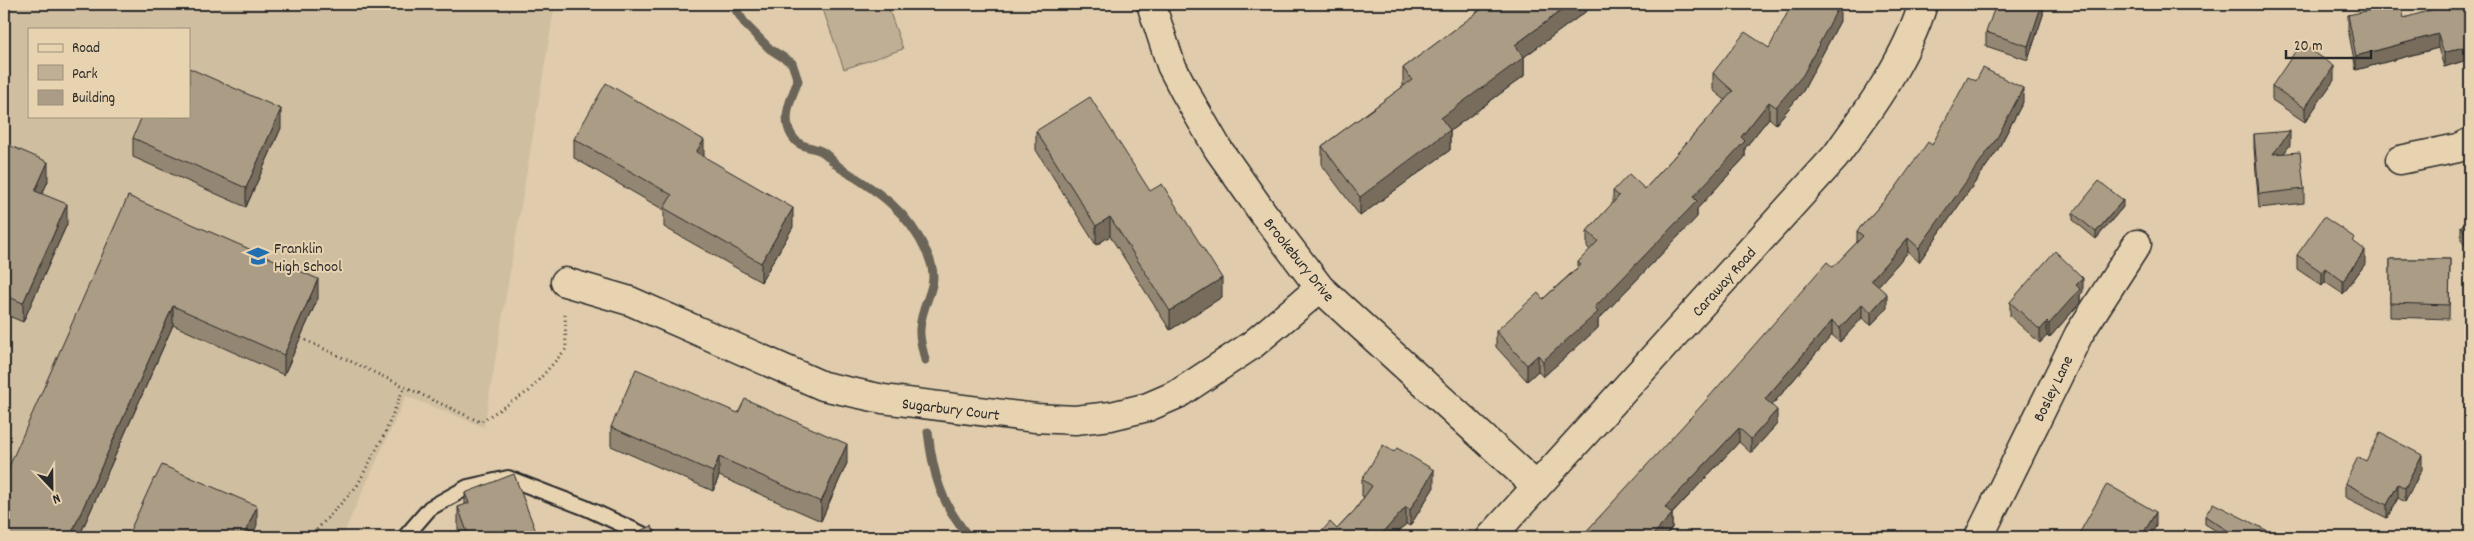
<svg xmlns="http://www.w3.org/2000/svg" width="2474" height="541" viewBox="0 0 2474 541" font-family="Dekko,sans-serif">
<style>
.built{fill:#d0bea0;fill-rule:evenodd}
.green{fill:#bfaf94;stroke:#756d60}
.lines{fill:none;stroke-linecap:round;stroke-linejoin:round}
.stream{stroke:#6b6559;stroke-width:9}
.lane-casing{stroke:#2b2b2b;stroke-width:18}
.street-casing{stroke:#2b2b2b;stroke-width:31}
.secondary-casing{stroke:#2b2b2b;stroke-width:31}
.path{stroke:#2b2b2b;stroke-width:3;stroke-dasharray:1 4;stroke-linecap:butt}
.lane{stroke:#e8d3b1;stroke-width:14}
.street{stroke:#e8d3b1;stroke-width:28}
.secondary{stroke:#e8d3b1;stroke-width:28}
.wall{fill:#938672;stroke:#2b2b2b}
.shaded-wall{fill:#786d5d;stroke:#2b2b2b}
.building{fill:#ab9c85;stroke:#2b2b2b}
.labels{text-anchor:middle;stroke-width:4;stroke-linejoin:round;paint-order:stroke}
.poi-label{font-size:16px;fill:#2b2b2b;stroke:#e8d3b1;text-anchor:start}
.street-label{font-size:16px;fill:#2b2b2b;stroke:#e8d3b1}
</style>
<rect width="100%" height="100%" fill="#e0ccac"/>
<filter id="ink" filterUnits="userSpaceOnUse"><feTurbulence type="fractalNoise" baseFrequency=".02" numOctaves="2"/><feDisplacementMap in="SourceGraphic" scale="10" xChannelSelector="R" yChannelSelector="G"/><feConvolveMatrix kernelMatrix="1 2 1 2 8 2 1 2 1" color-interpolation-filters="sRGB"/></filter>
<g filter="url(#ink)">
<path class="built" d="M 4,4 L 555,4 L 484,427 L 406,396 L 342,537 L 4,537 ZM 29,29 L 189,29 L 189,116 L 29,116 Z"/>
<path class="green" d="M 821,4 L 887,4 L 903,49 L 844,69 Z"/>
<g class="lines">
<path class="stream" d="M 732,4 L 746,25 L 770,49 L 792,63 L 798,81 C 791,98 781,119 792,136 C 799,148 811,146 821,151 C 829,155 834,164 842,169 C 879,192 908,211 927,253 C 943,287 922,297 920,329 C 919,339 923,350 925,360
M 928,432 C 933,474 941,504 969,537"/>
<g class="lane-casing">
<path id="lane" d="M 405,537 L 430,508 L 468,487 L 508,478 L 586,508 L 649,537"/>
</g>
<g class="street-casing">
<path id="street" d="M 1151,4 L 1171,65 L 1185,92 L 1218,149 L 1263,213 L 1320,288 L 1536,486
M 2400,160 L 2458,148 L 2470,142
M 565,282 L 630,301 L 823,386 L 883,399 L 1036,418 L 1075,420 L 1111,416 L 1148,407 L 1178,394 L 1252,345 L 1320,288
M 1979,537 L 2079,334 L 2137,244"/>
</g>
<g class="secondary-casing">
<path id="secondary" d="M 1491,537 L 1835,157 C 1869,110 1906,60 1923,4"/>
</g>
<path class="path" d="M 301,338 L 480,422 L 529,391 L 566,349 L 565,311
M 310,537 L 357,486 L 385,433 L 404,387"/>
<use href="#lane" class="lane"/>
<use href="#street" class="street"/>
<use href="#secondary" class="secondary"/>
</g>
<path class="wall" d="M 1477,4 L 1596,4 L 1524,57 L 1524,76 L 1450,131 L 1450,150 L 1360,216 L 1322,165 L 1322,146 L 1403,87 L 1403,68 L 1477,13 Z
M 2043,4 L 2043,15 L 2028,60 L 1986,46 L 1986,32 Z
M 2470,4 L 2470,59 L 2444,67 L 2438,48 L 2356,70 L 2348,29 L 2348,15 L 2404,18 Z
M 1840,21 L 1803,91 L 1776,124 L 1769,118 L 1745,148 L 1745,157 L 1697,209 L 1697,217 L 1598,320 L 1598,328 L 1543,377 L 1538,371 L 1527,381 L 1496,347 L 1496,331 L 1543,299 L 1578,267 L 1578,262 L 1590,250 L 1587,247 L 1587,231 L 1613,203 L 1613,191 L 1645,189 L 1725,100 L 1713,90 L 1713,73 L 1769,48 Z
M 2334,80 L 2305,122 L 2272,100 L 2272,86 Z
M 2023,102 L 1997,151 L 1919,262 L 1908,252 L 1878,286 L 1887,308 L 1871,325 L 1862,318 L 1840,342 L 1832,335 L 1772,405 L 1777,424 L 1751,453 L 1739,442 L 1672,514 L 1672,528 L 1664,537 L 1581,537 L 1857,242 L 1857,231 L 1894,190 L 1932,145 Z
M 281,128 L 246,207 L 133,157 L 133,138 Z
M 1036,131 L 1150,191 L 1222,297 L 1170,330 L 1110,236 L 1096,245 L 1036,150 Z
M 2254,134 L 2290,145 L 2284,153 L 2304,189 L 2304,203 L 2259,208 L 2254,148 Z
M 574,139 L 704,157 L 793,227 L 761,282 L 664,227 L 664,210 L 574,158 Z
M 4,143 L 48,181 L 42,194 L 67,224 L 23,322 L 4,314 Z
M 128,196 L 318,298 L 284,375 L 173,325 L 79,537 L 4,537 Z
M 2123,207 L 2096,239 L 2073,220 L 2073,213 Z
M 2470,220 L 2470,253 L 2461,240 L 2461,226 Z
M 2355,243 L 2365,264 L 2343,294 L 2325,282 L 2322,286 L 2297,269 L 2297,255 Z
M 2390,259 L 2450,259 L 2449,319 L 2390,317 Z
M 2083,292 L 2080,295 L 2080,303 L 2049,338 L 2047,336 L 2040,343 L 2010,316 L 2010,302 Z
M 611,427 L 847,463 L 821,521 L 719,476 L 713,491 L 611,446 Z
M 2366,461 L 2422,469 L 2405,502 L 2398,498 L 2387,518 L 2345,497 L 2345,483 Z
M 1362,479 L 1434,487 L 1410,526 L 1406,524 L 1394,537 L 1317,537 L 1337,529 L 1355,510 L 1364,497 L 1362,496 Z
M 465,493 L 538,537 L 460,537 L 458,530 L 458,507 L 465,505 Z
M 2205,516 L 2272,537 L 2226,537 L 2205,524 Z
M 2156,526 L 2149,537 L 2080,537 L 2080,532 Z"/>
<path class="shaded-wall" d="M 1570,4 L 1596,4 L 1524,57 L 1524,76 L 1450,131 L 1450,150 L 1360,216 L 1360,197 L 1515,45 Z
M 1840,4 L 1840,21 L 1803,91 L 1776,124 L 1776,107 Z
M 2042,4 L 2043,4 L 2043,15 L 2028,60 L 2028,46 Z
M 2438,34 L 2438,48 L 2356,70 L 2356,56 Z
M 2470,45 L 2470,59 L 2444,67 L 2444,53 Z
M 2334,66 L 2334,80 L 2305,122 L 2305,108 Z
M 2023,88 L 2023,102 L 1997,151 L 1919,262 L 1919,248 Z
M 1769,102 L 1769,118 L 1745,148 L 1745,157 L 1697,209 L 1697,217 L 1598,320 L 1598,328 L 1543,377 L 1543,361 L 1594,308 L 1693,197 Z
M 281,109 L 281,128 L 246,207 L 246,188 Z
M 2290,131 L 2290,145 L 2273,168 L 2273,154 Z
M 704,140 L 704,159 L 696,152 Z
M 48,162 L 48,181 L 35,210 L 35,191 Z
M 2123,200 L 2123,207 L 2096,239 L 2096,232 Z
M 67,204 L 67,224 L 23,322 L 23,303 Z
M 793,208 L 793,227 L 761,282 L 761,263 Z
M 1110,217 L 1110,236 L 1096,245 L 1096,226 Z
M 1908,238 L 1908,252 L 1871,294 L 1871,280 Z
M 2365,250 L 2365,264 L 2343,294 L 2343,281 Z
M 2325,268 L 2325,282 L 2322,286 L 2322,272 Z
M 1222,278 L 1222,297 L 1170,330 L 1170,311 Z
M 2083,278 L 2083,292 L 2080,295 L 2080,303 L 2049,338 L 2049,324 L 2076,285 Z
M 318,279 L 318,298 L 284,375 L 284,355 Z
M 1887,294 L 1887,308 L 1871,325 L 1871,312 Z
M 1862,304 L 1862,318 L 1840,342 L 1840,328 Z
M 173,306 L 173,325 L 79,537 L 70,537 Z
M 1832,321 L 1832,335 L 1765,413 L 1765,399 Z
M 2047,322 L 2047,336 L 2040,343 L 2040,330 Z
M 1538,355 L 1538,371 L 1527,381 L 1527,365 Z
M 1777,410 L 1777,424 L 1751,453 L 1751,439 Z
M 1739,428 L 1739,442 L 1665,521 L 1665,507 Z
M 847,444 L 847,463 L 821,521 L 821,502 Z
M 2422,455 L 2422,469 L 2405,502 L 2405,488 Z
M 719,457 L 719,476 L 713,491 L 713,472 Z
M 1434,470 L 1434,487 L 1410,526 L 1410,510 Z
M 2398,484 L 2398,498 L 2387,518 L 2387,505 Z
M 257,506 L 257,525 L 252,537 L 243,537 Z
M 1406,507 L 1406,524 L 1394,537 L 1379,537 Z
M 2156,512 L 2156,526 L 2149,537 L 2141,537 Z
M 1672,514 L 1672,528 L 1664,537 L 1651,537 Z"/>
<path class="building" d="M 1484,4 L 1570,4 L 1515,45 L 1524,57 L 1441,118 L 1450,130 L 1360,197 L 1322,146 L 1412,80 L 1403,68 L 1486,6 Z
M 1792,4 L 1840,4 L 1803,75 L 1776,107 L 1769,102 L 1741,137 L 1745,141 L 1693,197 L 1697,201 L 1594,308 L 1598,312 L 1543,361 L 1538,355 L 1527,365 L 1496,331 L 1538,293 L 1543,299 L 1581,265 L 1578,262 L 1598,241 L 1587,231 L 1619,196 L 1613,191 L 1629,174 L 1645,189 L 1733,91 L 1713,73 L 1745,32 L 1769,48 Z
M 1996,4 L 2042,4 L 2028,46 L 1986,32 Z
M 2399,4 L 2401,4 L 2404,18 L 2451,4 L 2470,4 L 2470,45 L 2444,53 L 2438,34 L 2356,56 L 2348,15 Z
M 2301,43 L 2334,66 L 2305,108 L 2272,86 Z
M 189,68 L 281,109 L 246,188 L 133,138 L 142,116 L 189,116 Z
M 1983,68 L 2023,88 L 1997,138 L 1919,248 L 1908,238 L 1871,280 L 1887,294 L 1871,312 L 1862,304 L 1840,328 L 1832,321 L 1765,399 L 1777,410 L 1751,439 L 1739,428 L 1665,507 L 1672,514 L 1651,537 L 1581,537 L 1702,405 L 1827,262 L 1833,267 L 1863,236 L 1857,231 L 1894,190 L 1928,142 L 1932,145 L 1968,77 L 1976,81 Z
M 606,83 L 704,140 L 696,152 L 793,208 L 761,263 L 664,208 L 672,195 L 574,139 Z
M 1090,97 L 1150,191 L 1162,184 L 1222,278 L 1170,311 L 1110,217 L 1096,226 L 1036,131 Z
M 2290,131 L 2273,154 L 2300,152 L 2304,189 L 2259,194 L 2254,134 Z
M 4,143 L 48,162 L 35,191 L 67,204 L 23,303 L 4,295 Z
M 2099,181 L 2123,200 L 2096,232 L 2073,213 Z
M 128,196 L 318,279 L 284,355 L 173,306 L 70,537 L 4,537 L 4,478 Z
M 2324,217 L 2355,238 L 2353,241 L 2365,250 L 2343,281 L 2325,268 L 2322,272 L 2297,255 Z
M 2470,220 L 2470,239 L 2461,226 Z
M 2055,251 L 2083,278 L 2076,285 L 2080,289 L 2049,324 L 2047,322 L 2040,330 L 2010,302 Z
M 2390,259 L 2450,259 L 2449,305 L 2390,303 Z
M 636,369 L 738,413 L 745,399 L 847,444 L 821,502 L 719,457 L 713,472 L 611,427 Z
M 2380,433 L 2422,455 L 2405,488 L 2398,484 L 2387,505 L 2345,483 L 2358,457 L 2366,461 Z
M 1383,445 L 1394,452 L 1397,448 L 1434,470 L 1410,510 L 1406,507 L 1379,537 L 1317,537 L 1330,522 L 1337,529 L 1355,510 L 1372,486 L 1362,479 Z
M 162,465 L 257,506 L 243,537 L 127,537 L 154,478 L 155,479 Z
M 514,474 L 538,537 L 469,537 L 458,507 L 469,503 L 465,493 Z
M 2107,484 L 2156,512 L 2141,537 L 2090,537 L 2080,532 Z
M 2213,503 L 2272,533 L 2270,537 L 2238,537 L 2205,516 Z
M 652,526 L 656,537 L 667,533 L 669,537 L 624,537 Z"/>
</g>
<defs>
<g id="school-bare" transform="scale(1.725)"><path d="M0-5L7-2L0 1L-7-2ZM-4 1L0 2.5L4 1V4Q0 6-4 4Z" fill="#1f6fb2" stroke="#e8d3b1" stroke-width="2.5" paint-order="stroke"/></g>
</defs>
<g fill-rule="evenodd">
<use href="#school-bare" x="258" y="256"/>
</g>
<g class="labels">
<g class="poi-label">
<text x="274" y="253">Franklin<tspan x="274" dy="18">High School</tspan></text>
</g>
<g class="street-label">
<text transform="translate(1300 259) rotate(51)" y="6">Brookebury Drive</text>
<text transform="translate(1723 281) rotate(-48)" y="6">Caraway Road</text>
<text transform="translate(2052 388) rotate(-64)" y="6">Bosley Lane</text>
<text transform="translate(951 408) rotate(7)" y="6">Sugarbury Court</text>
</g>
</g>
<rect width="2474" height="541" fill="none" stroke="#e8d3b1" stroke-width="20"/>
<rect x="10" y="10" width="2454" height="521" fill="none" stroke="#2b2b2b" stroke-width="2" filter="url(#ink)"/>
<rect x="28" y="28" width="162" height="90" fill="#e8d3b1" stroke="#9c907b"/>
<rect x="38" y="44" width="25" height="8" fill="#e8d3b1" stroke="#9c907b"/>
<text x="72" y="52" font-size="15" fill="#2b2b2b">Road</text>
<rect x="38" y="65" width="25" height="15" fill="#bfaf94" stroke="#9c907b"/>
<text x="72" y="78" font-size="15" fill="#2b2b2b">Park</text>
<rect x="38" y="90" width="25" height="15" fill="#ab9c85" stroke="#9c907b"/>
<text x="72" y="102" font-size="15" fill="#2b2b2b">Building</text>
<g transform="translate(52 488) rotate(158)" stroke="#e8d3b1" stroke-width="4" paint-order="stroke">
<path d="M0-4L9 19L0 12L-9 19Z" fill="#2b2b2b"/>
<text y="-8" font-size="14" font-weight="bold" text-anchor="middle" fill="#2b2b2b">N</text>
</g>
<path d="M2286 50v8h85v-8" fill="none" stroke="#2b2b2b" stroke-width="2.5"/>
<text x="2294" y="50" font-size="15" fill="#2b2b2b" stroke="#e8d3b1" stroke-width="4" paint-order="stroke">20 m</text>
</svg>
